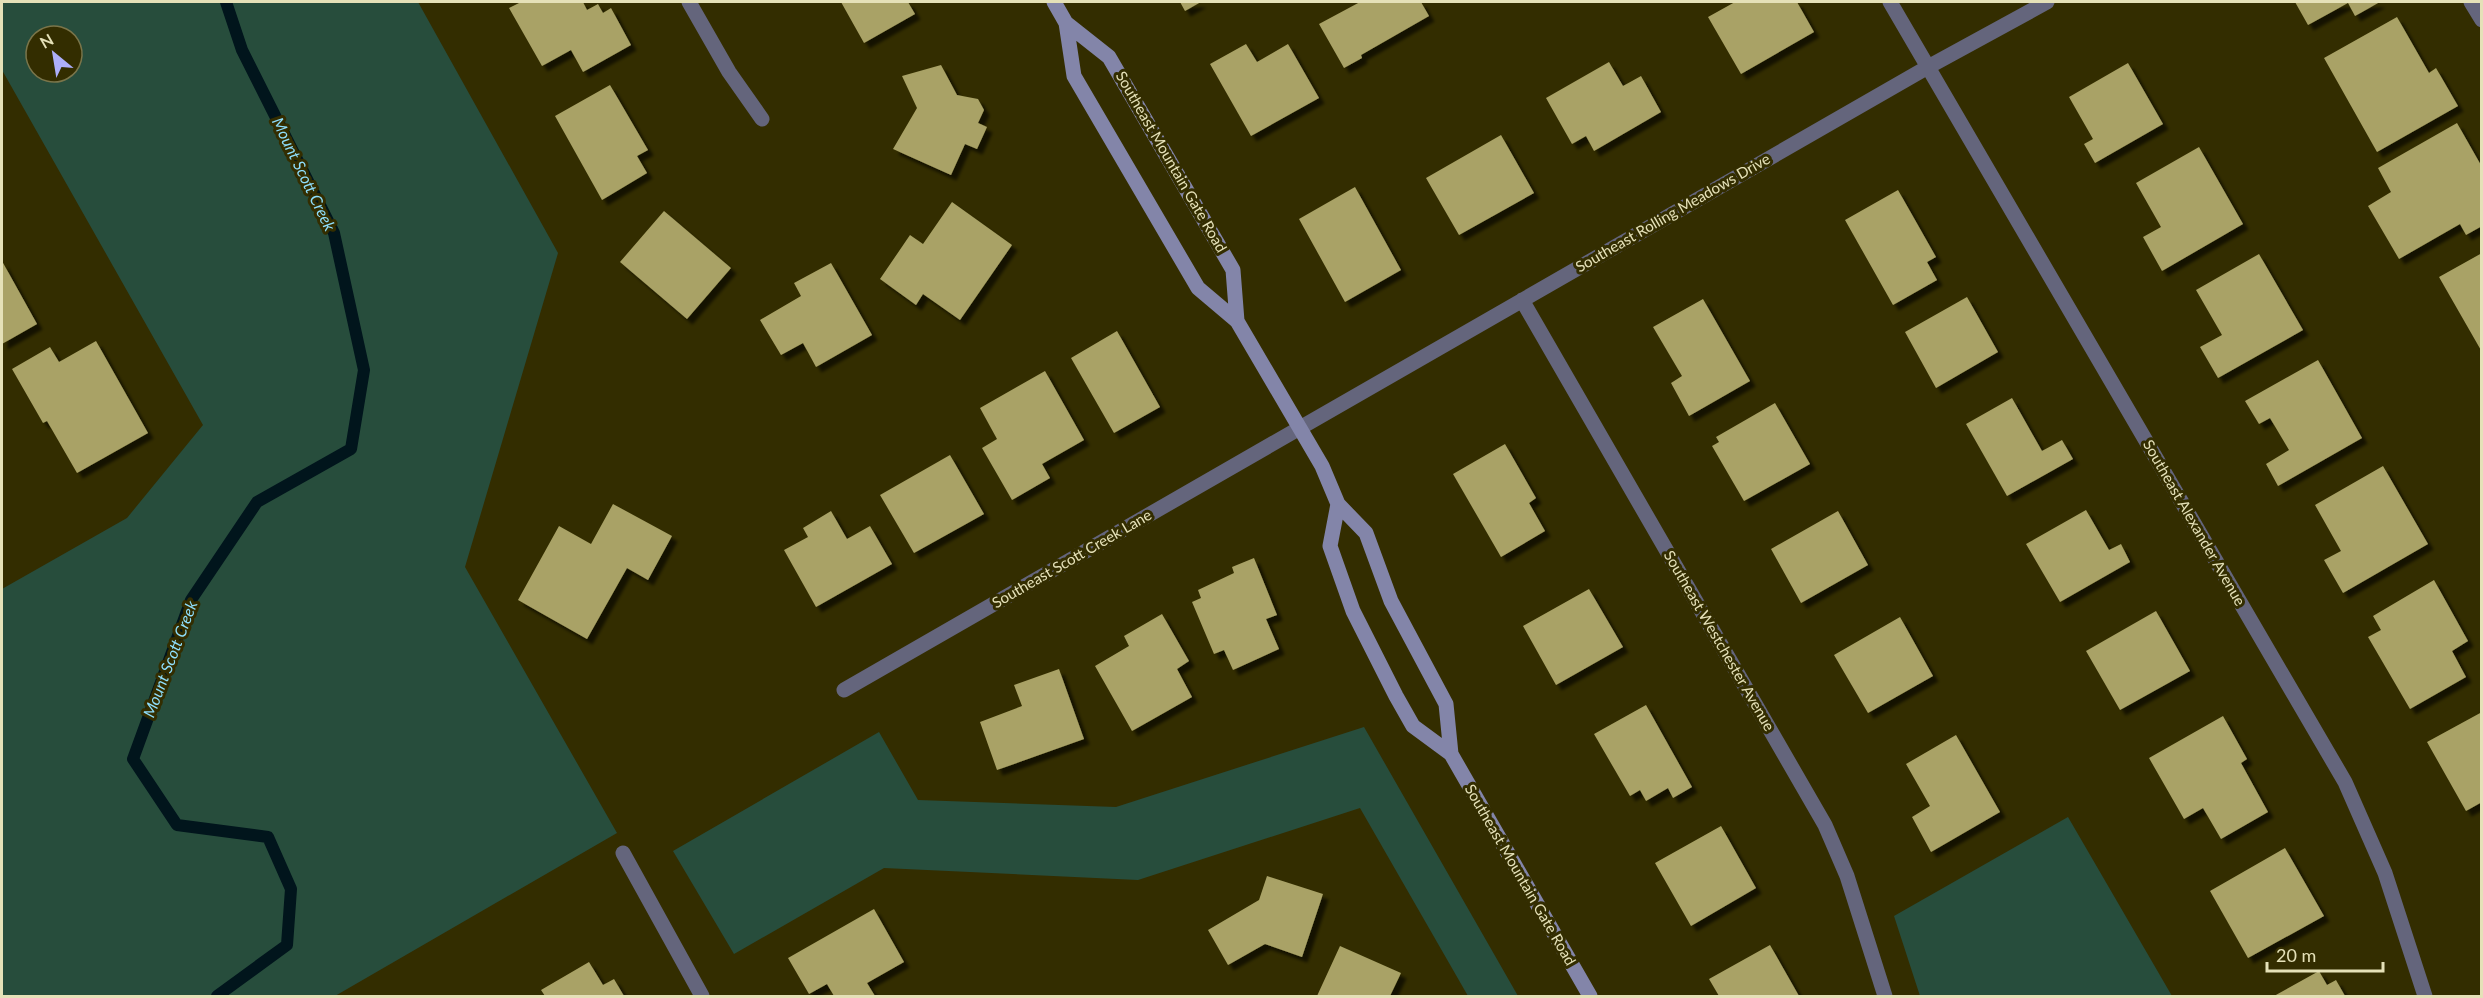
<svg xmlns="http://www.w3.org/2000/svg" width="2483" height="998" viewBox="0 0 2483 998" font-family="Lato,sans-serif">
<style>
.green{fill:#274d3c;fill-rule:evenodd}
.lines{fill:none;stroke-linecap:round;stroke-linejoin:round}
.stream{stroke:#01151c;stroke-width:12}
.building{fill:#a9a266;filter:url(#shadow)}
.street{stroke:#64657c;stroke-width:15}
.secondary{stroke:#8385a9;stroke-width:15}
.labels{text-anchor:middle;stroke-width:6;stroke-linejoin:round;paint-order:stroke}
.street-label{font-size:15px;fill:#e5e1b8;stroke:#332d00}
.water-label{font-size:16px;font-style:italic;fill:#8edefb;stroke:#332d00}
</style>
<defs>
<filter id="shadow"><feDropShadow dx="5.5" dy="5.5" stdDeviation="1.5" flood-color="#0009"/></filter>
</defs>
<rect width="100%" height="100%" fill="#332d00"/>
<path class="green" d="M 2,2 L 418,2 L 558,253 L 465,567 L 617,833 L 335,996 L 2,996 L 2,589 L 127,518 L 203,425 L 2,70 ZM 36,36 L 72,36 L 72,72 L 36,72 Z
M 1364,727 L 1518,996 L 1468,996 L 1360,808 L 1138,880 L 884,868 L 734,954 L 673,851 L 879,732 L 918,800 L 1116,807 Z
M 2068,817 L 2172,996 L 1920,996 L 1894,916 Z"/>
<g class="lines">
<path class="stream" d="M 217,996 L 287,945 L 291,889 L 268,837 L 177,825 L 133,759 L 191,600 L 257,502 L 351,449 L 364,370 L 334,233 L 242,50 L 226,2"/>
</g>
<path class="building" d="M 521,2 L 583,2 L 587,10 L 598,4 L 603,13 L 611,8 L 631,45 L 583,72 L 571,50 L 542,66 L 509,8 Z
M 841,2 L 908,2 L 915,14 L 864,43 Z
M 1180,2 L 1201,2 L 1185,11 Z
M 1360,2 L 1421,2 L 1429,16 L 1361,55 L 1362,58 L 1344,68 L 1319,24 Z
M 1735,2 L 1797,2 L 1814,32 L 1741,74 L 1708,17 Z
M 2295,2 L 2380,2 L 2355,16 L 2348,3 L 2308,25 Z
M 2397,17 L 2429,73 L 2436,68 L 2458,106 L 2377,152 L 2324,58 Z
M 1246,44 L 1257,62 L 1288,44 L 1319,98 L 1251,136 L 1210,64 Z
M 1609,62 L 1623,86 L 1641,76 L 1661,112 L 1594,151 L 1586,136 L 1572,144 L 1546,98 Z
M 2128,63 L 2163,124 L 2095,163 L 2084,144 L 2093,139 L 2069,97 Z
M 941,65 L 957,95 L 978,99 L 984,110 L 978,123 L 987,127 L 977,149 L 965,144 L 951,175 L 893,149 L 917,108 L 902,76 Z
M 610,85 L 648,150 L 637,156 L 647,173 L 602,200 L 555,116 Z
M 2457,123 L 2482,167 L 2482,226 L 2466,235 L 2460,224 L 2399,259 L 2368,206 L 2391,192 L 2378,168 Z
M 1501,135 L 1534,193 L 1459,235 L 1426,178 Z
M 2199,147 L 2243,224 L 2162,271 L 2143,237 L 2161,227 L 2136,183 Z
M 1355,187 L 1401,270 L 1345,302 L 1299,219 Z
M 1898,190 L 1936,257 L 1927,262 L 1937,280 L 1893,305 L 1845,220 Z
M 952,202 L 1012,245 L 960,320 L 923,294 L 916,305 L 880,279 L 910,235 L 923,244 Z
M 664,211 L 731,268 L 687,319 L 620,262 Z
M 2482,253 L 2482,352 L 2439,277 Z
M 2259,254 L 2303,330 L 2218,378 L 2200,347 L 2222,335 L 2196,290 Z
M 2,261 L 37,324 L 2,344 Z
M 831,263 L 872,335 L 816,367 L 803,343 L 781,355 L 760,320 L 801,296 L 794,283 Z
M 1967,297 L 1998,352 L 1936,388 L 1905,332 Z
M 1703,299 L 1750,381 L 1689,416 L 1671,383 L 1682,376 L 1653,327 Z
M 1117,331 L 1160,407 L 1114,433 L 1071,358 Z
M 96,341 L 148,433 L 77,473 L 47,421 L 43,423 L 12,369 L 50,347 L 59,362 Z
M 2318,360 L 2362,438 L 2278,486 L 2266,464 L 2289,450 L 2270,418 L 2259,424 L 2245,401 Z
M 1045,371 L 1084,440 L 1042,464 L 1050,478 L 1012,500 L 982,448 L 997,439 L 980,408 Z
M 2012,398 L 2042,451 L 2062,440 L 2073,459 L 2007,496 L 1966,424 Z
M 1775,403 L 1810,464 L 1744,501 L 1712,446 L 1719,442 L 1716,437 Z
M 1505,444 L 1536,498 L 1529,503 L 1545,531 L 1501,557 L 1453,474 Z
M 950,455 L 984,514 L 914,553 L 880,495 Z
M 2383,466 L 2428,544 L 2343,593 L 2324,560 L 2341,551 L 2315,505 Z
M 613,504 L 672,536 L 648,580 L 627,568 L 587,639 L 518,600 L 559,526 L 591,544 Z
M 2086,510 L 2109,550 L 2121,544 L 2130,562 L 2060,602 L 2026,544 Z
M 831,511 L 847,539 L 870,526 L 892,564 L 816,607 L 784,550 L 808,537 L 803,528 Z
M 1838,511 L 1868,565 L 1801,603 L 1771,549 Z
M 1254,558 L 1277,615 L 1266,619 L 1279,649 L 1233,670 L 1224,650 L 1214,654 L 1192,602 L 1201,598 L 1198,590 L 1234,573 L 1232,567 Z
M 2434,580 L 2468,641 L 2452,651 L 2466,677 L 2410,709 L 2368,637 L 2381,630 L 2373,616 Z
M 1589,589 L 1623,647 L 1556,685 L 1523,626 Z
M 2156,611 L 2190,671 L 2120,710 L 2086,651 Z
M 1162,614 L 1189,661 L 1177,669 L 1192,697 L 1132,731 L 1095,666 L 1129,646 L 1124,636 Z
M 1900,617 L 1933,676 L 1868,713 L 1834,655 Z
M 1059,669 L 1084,739 L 997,770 L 980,722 L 1022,706 L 1014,685 Z
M 1646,705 L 1692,787 L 1673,798 L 1668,788 L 1646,801 L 1640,790 L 1630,796 L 1594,734 Z
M 2482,712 L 2482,802 L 2466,811 L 2427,742 Z
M 2223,716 L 2247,759 L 2241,763 L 2268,812 L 2221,839 L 2203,808 L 2184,819 L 2149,758 Z
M 1956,735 L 2000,812 L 1931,852 L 1912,817 L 1930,806 L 1906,764 Z
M 1721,826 L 1756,888 L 1691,926 L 1655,863 Z
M 2285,848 L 2324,916 L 2248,958 L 2210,891 Z
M 1267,876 L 1323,894 L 1302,957 L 1265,944 L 1228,965 L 1208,930 L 1259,900 Z
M 874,909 L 904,962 L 867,983 L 875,996 L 834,996 L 827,984 L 809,994 L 788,958 Z
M 1770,945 L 1799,996 L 1719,996 L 1709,979 Z
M 1340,946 L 1401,973 L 1390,996 L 1317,996 Z
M 589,962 L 603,985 L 614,979 L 624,996 L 545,996 L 541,990 Z
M 2319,971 L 2327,985 L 2336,980 L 2345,996 L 2274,996 Z"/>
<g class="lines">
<path class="street" d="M 689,2 L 729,72 L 762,119
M 1890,2 L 2345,782 L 2385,873 L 2425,996
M 2471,2 L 2482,20
M 1522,300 L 1825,825 L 1847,876 L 1885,996
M 844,690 L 1928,67 L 2047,2
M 623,853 L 702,996"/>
<path class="secondary" d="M 1054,2 L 1066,23 L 1109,57 L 1233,270 L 1237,321
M 1066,23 L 1074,76 L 1198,288 L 1237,321 L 1322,466 L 1338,504 L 1366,533 L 1391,601 L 1446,704 L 1451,754
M 1338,504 L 1330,546 L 1353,611 L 1396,696 L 1413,726 L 1451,754 L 1590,996"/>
</g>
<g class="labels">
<g class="street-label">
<text transform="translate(1171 162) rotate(60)" y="5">Southeast Mountain Gate Road</text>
<text transform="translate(1673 213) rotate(-30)" y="5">Southeast Rolling Meadows Drive</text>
<text transform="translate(2194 523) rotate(60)" y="5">Southeast Alexander Avenue</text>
<text transform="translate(1072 559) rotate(-30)" y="5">Southeast Scott Creek Lane</text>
<text transform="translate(1719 641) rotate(60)" y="5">Southeast Westchester Avenue</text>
<text transform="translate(1520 875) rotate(60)" y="5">Southeast Mountain Gate Road</text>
</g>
<g class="water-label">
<text transform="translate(304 174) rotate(64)" y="6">Mount Scott Creek</text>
<text transform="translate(170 659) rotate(-69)" y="6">Mount Scott Creek</text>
</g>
</g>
<rect width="2483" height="998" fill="none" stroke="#e5e1b8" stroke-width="6"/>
<g transform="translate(54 54) rotate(330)"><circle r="28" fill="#332d00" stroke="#7a754a" stroke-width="1.5"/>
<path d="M0-4.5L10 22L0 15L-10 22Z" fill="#adaffb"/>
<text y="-9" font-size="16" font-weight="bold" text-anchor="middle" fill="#e5e1b8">N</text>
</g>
<path d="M2267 962v9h116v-9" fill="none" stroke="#e5e1b8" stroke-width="3"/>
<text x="2276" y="962" font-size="18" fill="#e5e1b8" stroke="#332d00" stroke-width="4.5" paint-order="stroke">20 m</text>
</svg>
